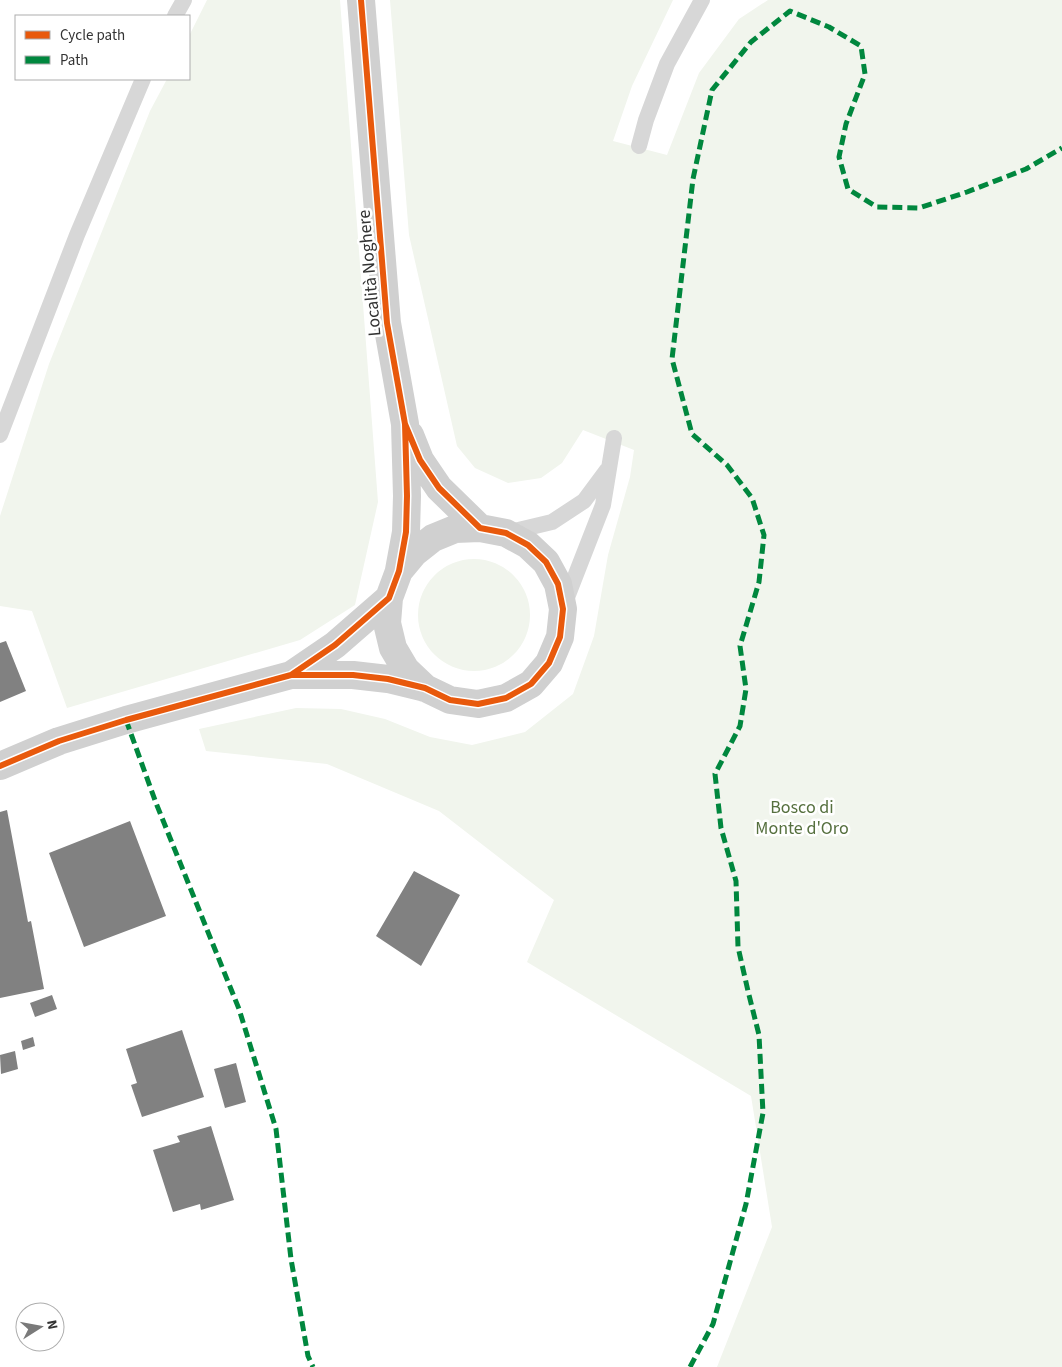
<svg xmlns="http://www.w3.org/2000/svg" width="1062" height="1367" viewBox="0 0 1062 1367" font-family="'Source Sans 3',sans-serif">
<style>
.green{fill:#f1f5ed}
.building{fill:#818181}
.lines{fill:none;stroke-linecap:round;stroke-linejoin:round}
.lane{stroke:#d7d7d7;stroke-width:16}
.secondary{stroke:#d0d0d0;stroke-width:28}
.quiet{stroke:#00873e;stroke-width:5;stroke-dasharray:10 5;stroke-linecap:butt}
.cycleway-casing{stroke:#fff;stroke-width:9}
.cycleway{stroke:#e8590c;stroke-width:6}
.labels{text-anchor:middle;stroke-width:5;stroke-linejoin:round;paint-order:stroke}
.street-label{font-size:18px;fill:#333;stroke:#fff}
.park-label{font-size:18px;fill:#56703f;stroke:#fff}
</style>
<rect width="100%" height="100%" fill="#fff"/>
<path class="green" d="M 207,0 L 340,0 L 378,502 L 355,605 L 300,640 L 67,708 L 32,611 L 0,606 L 0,516 L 49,364 L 150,111 L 167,79 L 189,79 L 189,36 Z
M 390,0 L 673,0 L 632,86 L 613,141 L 667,155 L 699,73 L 739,19 L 768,0 L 1062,0 L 1062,1367 L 717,1367 L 772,1227 L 751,1096 L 527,962 L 554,900 L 439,811 L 327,764 L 206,751 L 199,729 L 296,708 L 341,709 L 385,719 L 430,737 L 472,745 L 525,732 L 573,694 L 594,636 L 608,555 L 630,477 L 634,450 L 583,430 L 562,463 L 541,478 L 508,483 L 475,468 L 457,446 L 409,235 Z
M418 615a56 56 0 1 1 112 0a56 56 0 1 1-112 0Z"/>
<path class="building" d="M 6,641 L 26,691 L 0,702 L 0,643 Z
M 7,810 L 28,922 L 31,921 L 44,989 L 0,998 L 0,812 Z
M 130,821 L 166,916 L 84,947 L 49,853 Z
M 414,871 L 460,895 L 421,966 L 376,936 Z
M 52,995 L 57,1009 L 35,1017 L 30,1003 Z
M 182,1030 L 204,1097 L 142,1117 L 131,1085 L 137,1083 L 126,1049 Z
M 33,1037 L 35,1046 L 23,1050 L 21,1041 Z
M 15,1051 L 18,1069 L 1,1074 L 0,1055 Z
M 236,1063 L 246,1102 L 225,1108 L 214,1069 Z
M 211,1126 L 234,1200 L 201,1210 L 200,1204 L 173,1212 L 153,1150 L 180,1142 L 177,1136 Z"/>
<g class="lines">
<path class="lane" d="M 175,16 L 184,0
M 639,146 L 646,120 L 667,64 L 702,0
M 0,435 L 77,235 L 143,79
M 506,533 L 552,522 L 584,501 L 607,470
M 564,605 L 603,505 L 614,438"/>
<path class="secondary" d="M 361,0 L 387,323 L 405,424 L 407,496 L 406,532 L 399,570
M 410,435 L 420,460 L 439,488 L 480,528
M 291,675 L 335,645 L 389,598
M 0,766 L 59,741 L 126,720 L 291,675 L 353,675 L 388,679 L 425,688 L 450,700 L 478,704 L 506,698 L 531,684 L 549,663 L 560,637 L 563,609 L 558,584 L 546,562 L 528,545 L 506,533 L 480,528 L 455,529 L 433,538 L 414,553 L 399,571 L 389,598 L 387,623 L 393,648 L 406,670 L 425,688"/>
<path class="quiet" d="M 126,720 L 156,803 L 239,1009 L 276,1129 L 291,1259 L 308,1356 L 313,1367
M 690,1367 L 713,1324 L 746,1204 L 763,1113 L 759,1035 L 748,991 L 738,947 L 736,881 L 721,828 L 715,774 L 740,726 L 746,689 L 740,646 L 759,582 L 764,535 L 752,498 L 727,465 L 692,434 L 672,359 L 693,179 L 712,90 L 751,42 L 790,11 L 829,27 L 861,46 L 865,74 L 846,124 L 839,157 L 848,189 L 877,207 L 919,208 L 967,192 L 1026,169 L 1062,148"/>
<g class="cycleway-casing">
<path id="cycleway" d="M 291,675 L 335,645 L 389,598 L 399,571 L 406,532 L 407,496 L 405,424 L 387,323 L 361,0
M 0,766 L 59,741 L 126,720 L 291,675 L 353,675 L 388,679 L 425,688 L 450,700 L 478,704 L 506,698 L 531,684 L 549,663 L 560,637 L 563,609 L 558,584 L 546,562 L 528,545 L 506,533 L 480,528 L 439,488 L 420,460 L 405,424"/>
</g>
<use href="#cycleway" class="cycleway"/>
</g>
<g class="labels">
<g class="street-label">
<text transform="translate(369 273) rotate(-95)" y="6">Località Noghere</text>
</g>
<g class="park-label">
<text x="802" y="813">Bosco di<tspan x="802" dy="21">Monte d'Oro</tspan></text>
</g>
</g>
<rect x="15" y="15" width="175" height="65" fill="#ffffff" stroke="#adadad"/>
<rect x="25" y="31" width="25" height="8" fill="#e8590c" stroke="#adadad"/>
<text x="60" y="40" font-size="15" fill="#333333">Cycle path</text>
<rect x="25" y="56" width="25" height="8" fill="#00873e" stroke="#adadad"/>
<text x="60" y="65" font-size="15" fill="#333333">Path</text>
<g transform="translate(40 1327) rotate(79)"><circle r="24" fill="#ffffff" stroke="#adadad"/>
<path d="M0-4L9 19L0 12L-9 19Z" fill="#7a7a7a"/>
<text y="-8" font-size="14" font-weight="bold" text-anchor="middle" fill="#333333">N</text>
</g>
</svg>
